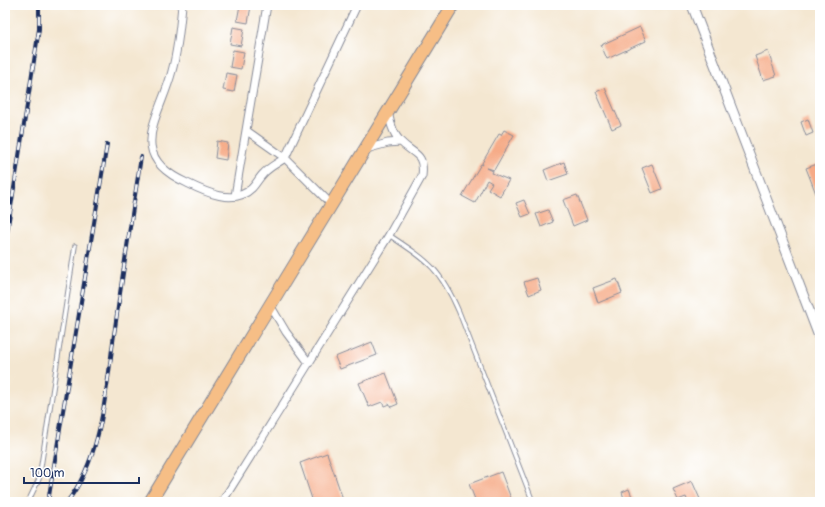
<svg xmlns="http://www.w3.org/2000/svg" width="825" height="507" viewBox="0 0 825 507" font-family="Pangolin,sans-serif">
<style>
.building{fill:#f6aa86}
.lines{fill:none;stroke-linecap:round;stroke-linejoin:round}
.service-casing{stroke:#888b98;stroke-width:5.5}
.minor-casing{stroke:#888b98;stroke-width:9}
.tertiary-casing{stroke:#888b98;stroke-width:11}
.trunk-casing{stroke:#888b98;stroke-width:14}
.service{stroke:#fff;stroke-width:3.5}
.minor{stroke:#fff;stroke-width:7}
.tertiary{stroke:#fff;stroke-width:9}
.trunk{stroke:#f6be86;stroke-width:12}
.rail-casing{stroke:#1b2f5e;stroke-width:4}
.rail{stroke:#fff;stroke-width:2.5;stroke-dasharray:8;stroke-linecap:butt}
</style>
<rect width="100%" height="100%" fill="#fff"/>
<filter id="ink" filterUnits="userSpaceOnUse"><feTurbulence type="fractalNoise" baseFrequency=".025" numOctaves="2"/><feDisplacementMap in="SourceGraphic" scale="8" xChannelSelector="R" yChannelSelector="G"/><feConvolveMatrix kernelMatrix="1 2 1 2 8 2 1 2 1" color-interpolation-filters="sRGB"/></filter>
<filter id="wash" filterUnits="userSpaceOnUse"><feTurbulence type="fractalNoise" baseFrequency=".012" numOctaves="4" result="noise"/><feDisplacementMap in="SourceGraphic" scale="16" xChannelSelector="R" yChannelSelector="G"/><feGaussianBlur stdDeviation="0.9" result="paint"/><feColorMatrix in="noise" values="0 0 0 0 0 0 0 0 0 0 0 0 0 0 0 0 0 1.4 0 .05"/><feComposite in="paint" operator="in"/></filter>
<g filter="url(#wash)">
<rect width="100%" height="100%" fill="#f4e7d1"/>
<g id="blocks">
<path class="building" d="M 240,5 L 251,6 L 248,23 L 237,21 Z
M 233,27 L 244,29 L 241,46 L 230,44 Z
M 640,27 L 646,41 L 607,59 L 601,45 Z
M 233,50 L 244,52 L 241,69 L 230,67 Z
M 768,51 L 776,76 L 763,80 L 755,56 Z
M 226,73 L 237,75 L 234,92 L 223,90 Z
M 605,88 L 621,125 L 612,129 L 596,92 Z
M 808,119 L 813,133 L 806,136 L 801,122 Z
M 504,130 L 514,135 L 494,170 L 487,168 L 493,171 L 492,173 L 509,180 L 500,196 L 488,189 L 492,183 L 487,180 L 475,203 L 462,196 L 481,164 L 483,165 L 482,163 L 499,134 L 501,135 Z
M 217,141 L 228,143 L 226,160 L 215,158 Z
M 564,162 L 568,174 L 548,181 L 544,170 Z
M 820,163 L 820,204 L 806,168 Z
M 652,164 L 662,189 L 652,193 L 642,168 Z
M 577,195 L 587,220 L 573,226 L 563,200 Z
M 524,200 L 530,214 L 522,217 L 516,203 Z
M 548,210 L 553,222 L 541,227 L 536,214 Z
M 537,278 L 541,290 L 529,295 L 524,282 Z
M 617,279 L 622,293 L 598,303 L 593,288 Z
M 372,342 L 377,355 L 340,369 L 335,357 Z
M 386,373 L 398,404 L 391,407 L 389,404 L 384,406 L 382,402 L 369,407 L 359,383 Z
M 327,453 L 344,502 L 313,502 L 300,463 Z
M 501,472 L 512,501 L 476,502 L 469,484 Z
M 692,481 L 700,499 L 688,502 L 686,497 L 678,500 L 673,489 Z
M 629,489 L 634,502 L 625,502 L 622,492 Z"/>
</g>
</g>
<g filter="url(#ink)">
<use href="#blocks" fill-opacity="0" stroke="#888b98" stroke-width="1"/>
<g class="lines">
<g class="service-casing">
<path id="service" d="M 389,235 C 428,261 440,268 459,312 L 533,502
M 28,502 L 39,479 L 75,246"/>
</g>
<g class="minor-casing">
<path id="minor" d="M 182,5 C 180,27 178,50 172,71 C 160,118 124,155 187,183 C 205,192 234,206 252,188 C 256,184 259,178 263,174 C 269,167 278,163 285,158 L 247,131
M 366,149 L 388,143 L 400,142
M 235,196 L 267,5
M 331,204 L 285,158 L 357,5
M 270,305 L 286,332 L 309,363
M 222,502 L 389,235 L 422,176 C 425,152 413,155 400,141 C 393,134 390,122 388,112"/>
</g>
<g class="tertiary-casing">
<path id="tertiary" d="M 692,5 L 820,339"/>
</g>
<g class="trunk-casing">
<path id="trunk" d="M 150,502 L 453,5"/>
</g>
<use href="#service" class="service"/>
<use href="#minor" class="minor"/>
<use href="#tertiary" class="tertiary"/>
<use href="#trunk" class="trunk"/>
<g class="rail-casing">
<path id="rail" d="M 5,245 L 39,29 L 39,5
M 48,502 L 107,144
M 67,502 C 104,455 106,385 115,328 C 123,271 132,214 141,157"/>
</g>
<use href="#rail" class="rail"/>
</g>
</g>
<rect width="825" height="507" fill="none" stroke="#fff" stroke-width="20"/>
<path d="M24 477v6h115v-6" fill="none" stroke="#1b2f5e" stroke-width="2"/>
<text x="30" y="477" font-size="12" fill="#1b2f5e" stroke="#ffffff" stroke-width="3" paint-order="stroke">100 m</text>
</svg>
